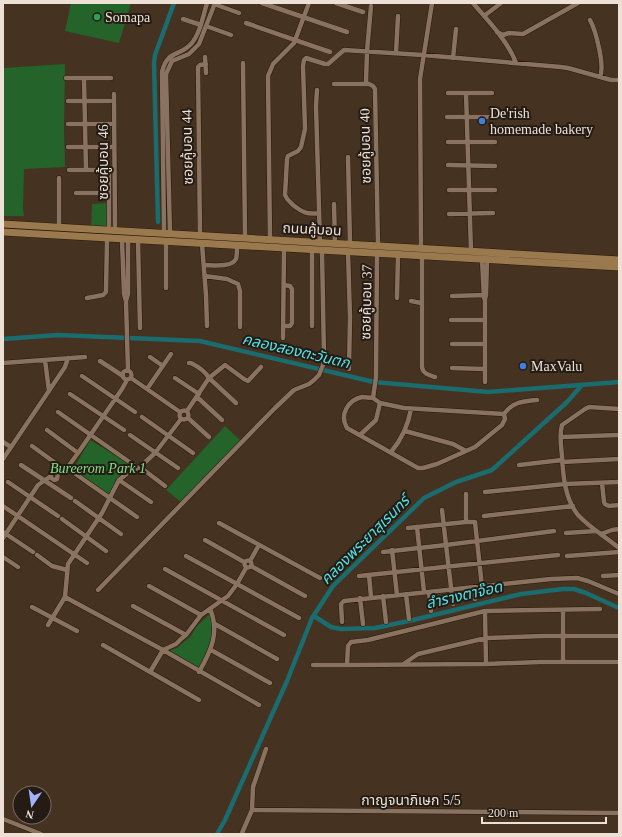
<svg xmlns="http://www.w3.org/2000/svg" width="622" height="837" viewBox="0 0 622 837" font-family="'Times New Roman','Noto Sans Thai',serif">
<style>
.green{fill:#246329}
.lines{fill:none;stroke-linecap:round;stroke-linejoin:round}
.canal{stroke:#1a6c6e;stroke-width:4.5}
.street-casing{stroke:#2a1908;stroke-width:5.5}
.secondary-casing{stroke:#2a1908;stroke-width:8}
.street{stroke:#897360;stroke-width:4.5}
.secondary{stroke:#9a794e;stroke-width:7}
.leisure-dot{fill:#2e9e5b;stroke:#241c14;stroke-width:1.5}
.shop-dot{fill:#3f7fe0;stroke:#241c14;stroke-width:1.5}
.labels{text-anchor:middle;stroke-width:4;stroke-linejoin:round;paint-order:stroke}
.poi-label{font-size:14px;fill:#ede1d6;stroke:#241c14;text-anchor:start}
.street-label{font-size:14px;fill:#ede1d6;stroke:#241c14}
.park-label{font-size:14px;font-style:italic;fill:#82e187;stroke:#241c14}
.water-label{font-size:15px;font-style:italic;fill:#50e4e9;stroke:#241c14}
</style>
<rect width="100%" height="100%" fill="#453220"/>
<path class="green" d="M 71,3 L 131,3 L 119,43 L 65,31 Z
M 65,64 L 64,129 L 65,167 L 24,169 L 23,209 L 24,216 L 3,216 L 3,68 Z
M 107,203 L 106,229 L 91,228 L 92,204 Z
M 225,426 L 242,442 L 181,502 L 166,490 Z
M 90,440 L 135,467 L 116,479 L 108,498 L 71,473 Z
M 211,613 C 218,635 209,651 198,670 L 171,654 L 171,650 L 177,648 L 191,636 L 196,627 Z"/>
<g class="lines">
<path class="canal" d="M 158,222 L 154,63 L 155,55 L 174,3
M 3,339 L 58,335 L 200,341 L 374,382 L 488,392 L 619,382
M 314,616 L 331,627 L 341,629 L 375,628 L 413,620 L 521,594 L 563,589 L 574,589 L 586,593 L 619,608
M 217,834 L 225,820 L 287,681 L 312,618 L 333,586 L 424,498 L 456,482 L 492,470 L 567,402 L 582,385"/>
<g class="street-casing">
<path id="street" d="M 262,3 L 347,32
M 336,3 L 363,12
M 473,3 C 488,21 508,41 516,63
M 214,4 L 239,13
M 484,16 L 501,3
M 183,19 L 201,25
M 590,20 C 596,31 605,66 600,77
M 246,23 L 330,52
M 206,26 L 231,35
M 497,32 L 503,35 L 509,33 L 523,34 L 578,3
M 396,53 L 398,16
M 205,57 L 206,73
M 453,58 L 456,29
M 243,63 L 245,238
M 66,78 L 111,78
M 84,78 L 86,170
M 366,83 L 367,51 L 371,6
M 334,84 L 369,84 L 373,86 L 375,89 L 378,246
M 317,90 L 316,106 L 320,243
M 448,93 L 492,93
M 466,93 L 471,251
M 114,94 L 115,230
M 68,101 L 110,101
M 447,117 L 493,117
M 68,124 L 111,124
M 448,142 L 495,142
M 68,147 L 112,147
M 348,157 L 350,244
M 448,165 L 495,166
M 69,170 L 106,170 L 109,172 L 109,230
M 59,178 L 59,227
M 449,190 L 495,190
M 76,193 L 109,193
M 334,204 L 335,244
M 319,213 C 307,215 302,212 293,205 C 289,201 287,200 285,195 L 287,159 L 288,156 L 298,151 L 301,147 L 305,129 L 303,66 L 304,60 L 306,58 L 325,64 L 328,64 L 344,50 L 423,55 L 561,67 L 568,68 L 611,80 L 619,80
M 449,214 L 493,213
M 164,233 L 162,72 C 167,50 179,57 191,44 C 200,34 203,16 207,3
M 170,234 L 166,74 L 172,61 L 189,54 L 199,44 L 215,3
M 200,236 L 198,67 L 200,65 L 206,64
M 122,240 L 124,294 L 126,301
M 128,240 L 128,294 L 126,301 L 128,371
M 138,240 L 140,328
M 270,240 L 268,76 L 273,64 L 294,43 L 309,3
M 166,242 L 166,288
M 202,244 L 206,295 L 207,326
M 421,248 L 420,79 L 432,3
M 312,250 L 312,326
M 348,252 L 350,317 L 349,369
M 422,257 L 422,367 C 423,374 429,375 435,377
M 482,260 L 484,298
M 204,265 C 212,265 231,268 236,259 C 237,256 237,250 237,246
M 205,276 L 227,279 L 238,284 L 240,291 L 240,327
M 284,285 L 290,286 L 292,289 L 292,323 L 290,326 L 284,326
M 452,296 L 486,295
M 87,298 L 103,295 L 106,292 L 107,239
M 397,298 L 398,255
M 411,301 L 421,303
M 451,320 L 485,320
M 283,338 L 284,249
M 452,344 L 485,344
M 150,357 L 163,366
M 45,360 L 49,391
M 100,361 L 123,376
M 3,363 L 85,357
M 452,368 L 485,369
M122.5 375a4.5 4.5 0 1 1 9 0a4.5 4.5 0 1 1-9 0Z
M 82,376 L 135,412
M 131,378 L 180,412
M 175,378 L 199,394
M 485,382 L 485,299 L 486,295 L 487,260
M 147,389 L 171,354
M 70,394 L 124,430
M 197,397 L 222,420
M 362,397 L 373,398 L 380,403 L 404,408 L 504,414 L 505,419 L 502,425 L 475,447 L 437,464 L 423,468 L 418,468 L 347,428 C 339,415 348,400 362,397 Z
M 373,398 L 376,377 L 377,254
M 236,403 L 209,378 L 225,365 L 244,379 L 248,381 L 261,367
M 619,409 L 589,407 L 585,409 L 562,425 C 559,435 561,446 562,456 C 563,476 565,499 578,515 C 590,528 606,537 619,548
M179.5 415a4.5 4.5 0 1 1 9 0a4.5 4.5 0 1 1-9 0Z
M 187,411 L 209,378 C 205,371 199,367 191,363 L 189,363
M 58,412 L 138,468
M 504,414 C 512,402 524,401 537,400
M 142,417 L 193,453
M 188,418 L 209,437
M 47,430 L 78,453
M 405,431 L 453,444 L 466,451
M 130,435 L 178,468
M 360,435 L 376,420 L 380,403
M 561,437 L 619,435
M 3,442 L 11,447
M 32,446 L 65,470
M 391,452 C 402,439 408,426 411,409
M 3,459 L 65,367 L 68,358
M 562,462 L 619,459
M 21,465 L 71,498
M 519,465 L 562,460
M 140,467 L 165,486
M 67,468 L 137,517
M 58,474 L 53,472 L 51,474 L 51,478 L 54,480 L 57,479 L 58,474 L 67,468 L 78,453 L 122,389 L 127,380
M 119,480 L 151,502
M 8,482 L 58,516
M 602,483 L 604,502 L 605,504 L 609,506 L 619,505
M 485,492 L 565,484 L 619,482
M 466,494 L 466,522
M 75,501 L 121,534
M 3,506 L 87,563
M 442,510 L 446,545 L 554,531
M 484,516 L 573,506
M 62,519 L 106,551
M 219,523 L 320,578
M 417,527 L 424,592
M 408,528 L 466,522 L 475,522 L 482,587
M 3,532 L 33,552
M 566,533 L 596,531
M 601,534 L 612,530 L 619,529
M 3,538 L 38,485 L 51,476
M 205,540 L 244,562
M 392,550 L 397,595
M 383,552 L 446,545 L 453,604
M 37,555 L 52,566 L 67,570
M 186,556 L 299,618
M 567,556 L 619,552
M 3,557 L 18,567
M244.5 564a3.5 3.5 0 1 1 7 0a3.5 3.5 0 1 1-7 0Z
M 250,561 L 259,545
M 251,566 L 305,596
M 165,569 L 284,635
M 369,575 L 371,597
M 359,576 L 558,555
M 603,576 L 619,575
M 149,586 L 201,615
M 474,588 L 475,599
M 98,590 L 275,408 L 294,390 L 309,384 L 314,380 L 319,375 L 323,365 L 324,356 L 322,251
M 429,592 L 431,611
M 406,594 L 409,619
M 383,596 L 386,622
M 65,597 L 163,650 L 176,644 L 181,639 L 186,635 L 201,615 L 228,596 L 237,584 L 246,568
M 360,598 L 363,624
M 133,606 L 186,635
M 32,607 L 77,631
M 600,609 L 485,611 L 486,664 L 540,662 L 619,662
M 563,610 L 563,662
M 485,611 L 368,640 L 351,642 L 348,646 L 347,665 L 486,664
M 342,622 L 341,604 L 344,601 L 551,579 L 577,578 L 588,581 L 619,594
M 215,624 L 277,659
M 48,625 L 65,597 L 68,564 L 102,513 L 119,480 L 129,472 L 140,467 L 155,453 L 181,419
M 103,645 L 199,700
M 211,650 L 270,683
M 405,663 L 418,654 L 486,638 L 543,636 L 619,636
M 313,665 L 347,665
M 150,672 L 163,650 L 259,705
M 199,672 C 211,651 220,632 210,609
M 252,810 L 619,813
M 3,819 L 41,834
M 242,833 L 252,810 L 253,787 L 266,749"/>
</g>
<g class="secondary-casing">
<path id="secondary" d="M 3,224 L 619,260
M 3,232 L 619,267"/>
</g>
<use href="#street" class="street"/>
<use href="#secondary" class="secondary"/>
</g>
<circle class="leisure-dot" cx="97" cy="17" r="4"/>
<g class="shop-dot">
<circle cx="482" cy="121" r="4"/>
<circle cx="523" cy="366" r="4"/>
</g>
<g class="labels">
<g class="poi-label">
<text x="105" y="22">Somapa</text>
<text x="490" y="118">De'rish<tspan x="490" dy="16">homemade bakery</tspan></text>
<text x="531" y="371">MaxValu</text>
</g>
<g class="street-label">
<text transform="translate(365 146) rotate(-91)" y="5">ซอยคู้บอน 40</text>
<text transform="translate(187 147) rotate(-91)" y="5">ซอยคู้บอน 44</text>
<text transform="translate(103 162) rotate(-90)" y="5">ซอยคู้บอน 46</text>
<text transform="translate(312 229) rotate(3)" y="5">ถนนคู้บอน</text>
<text transform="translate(366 302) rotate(-89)" y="5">ซอยคู้บอน 37</text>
<text x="411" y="805">กาญจนาภิเษก 5/5</text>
</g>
<g class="park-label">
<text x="98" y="473">Bureerom Park 1</text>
</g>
<g class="water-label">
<text transform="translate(296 351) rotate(13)" y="5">คลองสองตะวันตก</text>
<text transform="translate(365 540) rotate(-45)" y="5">คลองพระยาสุเรนทร์</text>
<text transform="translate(464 595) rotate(-13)" y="5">ลำรางตาจ๊อด</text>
</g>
</g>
<rect width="622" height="837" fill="none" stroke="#ede1d6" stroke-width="8"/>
<g transform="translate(32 805) rotate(193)"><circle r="19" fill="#241c14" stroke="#746b62"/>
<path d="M0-3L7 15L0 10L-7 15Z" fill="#a3b2fd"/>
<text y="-6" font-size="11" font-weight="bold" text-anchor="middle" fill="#ede1d6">N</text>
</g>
<path d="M482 817v6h124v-6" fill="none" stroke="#ede1d6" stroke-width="2"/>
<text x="488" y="817" font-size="12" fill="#ede1d6" stroke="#241c14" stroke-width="3" paint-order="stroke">200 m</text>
</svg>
